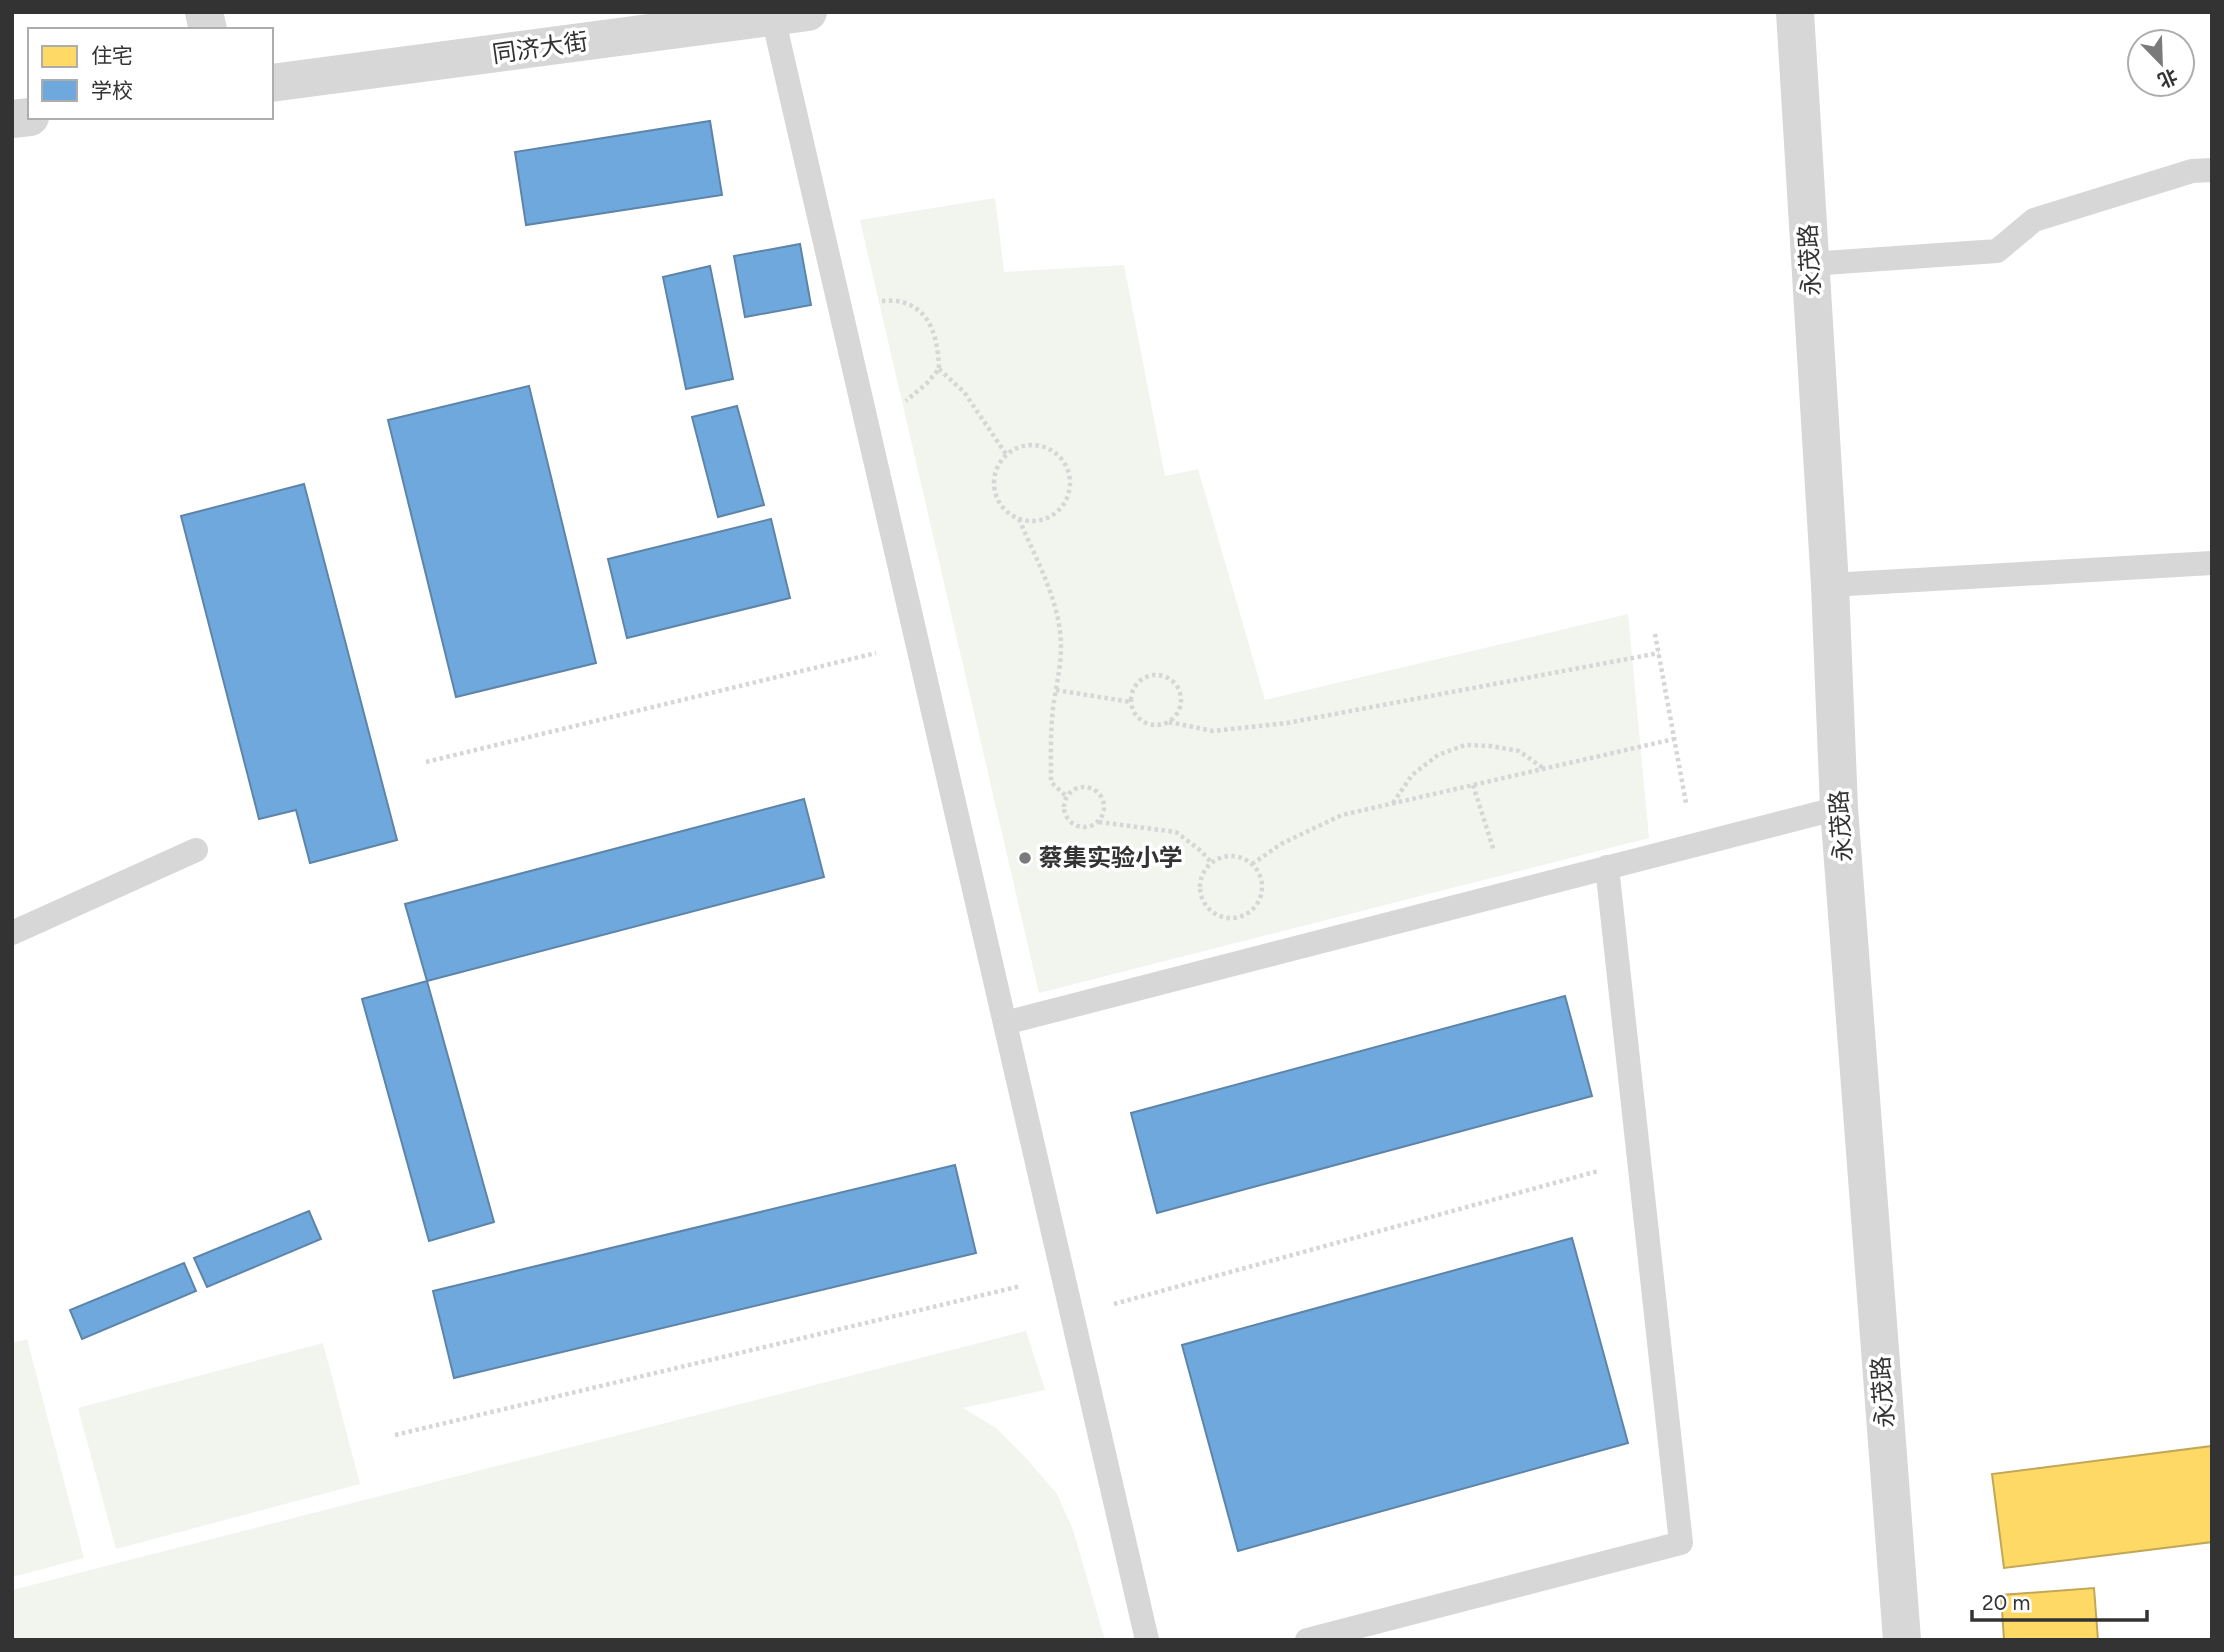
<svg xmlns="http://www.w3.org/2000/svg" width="2224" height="1652" viewBox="0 0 2224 1652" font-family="Figtree,'Noto Sans SC',sans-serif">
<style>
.green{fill:#f1f5ed}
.homes{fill:#ffd966;stroke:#c2a757;stroke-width:2}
.schools{fill:#6fa8dc;stroke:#5d85a9;stroke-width:2}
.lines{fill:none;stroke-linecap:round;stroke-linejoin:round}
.path{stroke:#d6d6d6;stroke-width:4.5;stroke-dasharray:3.5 3.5;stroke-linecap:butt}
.service{stroke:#d7d7d7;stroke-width:24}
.tertiary{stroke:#d7d7d7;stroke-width:38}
.poi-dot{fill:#7a7a7a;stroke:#fff;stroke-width:2.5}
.labels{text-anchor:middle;stroke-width:7;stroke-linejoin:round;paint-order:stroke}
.street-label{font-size:24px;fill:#333;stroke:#fff}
.poi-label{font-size:24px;font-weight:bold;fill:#333;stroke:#fff;text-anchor:start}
</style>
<rect width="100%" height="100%" fill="#fff"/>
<path class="green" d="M 995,198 L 1004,272 L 1124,265 L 1165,476 L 1198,469 L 1265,700 L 1628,614 L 1649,838 L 1039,993 L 860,220 Z
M 1026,1331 L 1045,1390 L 963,1408 L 996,1428 L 1026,1458 L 1057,1494 L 1073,1530 L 1105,1640 L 12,1640 L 12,1590 Z
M 27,1339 L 84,1558 L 12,1577 L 12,1343 Z
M 323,1343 L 360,1484 L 116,1549 L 78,1408 Z"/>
<path class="homes" d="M 2212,1446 L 2212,1542 L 2004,1568 L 1992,1474 Z
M 2094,1588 L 2098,1640 L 2004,1640 L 2001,1595 Z"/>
<path class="schools" d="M 710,121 L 722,195 L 526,225 L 515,152 Z
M 800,244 L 811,305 L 745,317 L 734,256 Z
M 710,266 L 733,379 L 686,389 L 663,277 Z
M 529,386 L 596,663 L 456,697 L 388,420 Z
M 737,406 L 764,505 L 718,517 L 692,417 Z
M 304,484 L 397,840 L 310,863 L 296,810 L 259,819 L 181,516 Z
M 771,519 L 790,598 L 627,638 L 608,559 Z
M 804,799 L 824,877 L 427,981 L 405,904 Z
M 427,981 L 494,1222 L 429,1241 L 362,999 Z
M 1565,996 L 1592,1096 L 1157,1213 L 1131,1113 Z
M 955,1165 L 976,1253 L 454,1378 L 433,1291 Z
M 309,1211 L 321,1239 L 207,1287 L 194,1258 Z
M 1572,1238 L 1628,1443 L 1238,1551 L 1182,1345 Z
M 184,1263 L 196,1291 L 82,1339 L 70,1310 Z"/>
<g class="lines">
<path class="path" d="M 882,301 C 889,301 898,300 905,303 C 933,312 938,343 939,369 L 927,383 L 906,401
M 939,369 L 964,392 L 1006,454
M994 483a38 38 0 1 1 76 0a38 38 0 1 1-76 0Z
M 1019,519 C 1034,555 1055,592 1060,631 C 1063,656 1058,677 1054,701 C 1050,728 1051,755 1051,782 L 1067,797
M 1655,634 L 1686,803
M1131 700a25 25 0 1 1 50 0a25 25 0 1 1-50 0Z
M 1056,690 L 1131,702
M 1169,722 L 1213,731 L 1287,723 L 1659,653
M 426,762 L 876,653
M 1473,785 L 1494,851
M1064 807a20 20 0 1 1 40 0a20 20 0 1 1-40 0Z
M 1393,803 L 1412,775 L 1438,755 L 1465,745 L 1491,746 L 1519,751 L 1543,768
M 1099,822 L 1176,832 L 1201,851 L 1211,862
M1200 887a31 31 0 1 1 62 0a31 31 0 1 1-62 0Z
M 1252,864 L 1281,844 L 1342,815 L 1674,739
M 1114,1304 L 1598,1171
M 395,1435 L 1021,1286"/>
<path class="service" d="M 773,17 L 1147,1640
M 1810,264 L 1997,251 L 2034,220 L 2192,171 L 2212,170
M 1830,585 L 2212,563
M 12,933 L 196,850
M 1005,1023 L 1839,808
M 1307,1640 L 1681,1543 L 1607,867"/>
<path class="tertiary" d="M 204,12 L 208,30
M 1795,12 L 1830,585 L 1839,808 L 1902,1640
M 271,83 L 808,12
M 12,119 L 30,117"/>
</g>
<circle class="poi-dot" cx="1025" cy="858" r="7"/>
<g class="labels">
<g class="street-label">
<text transform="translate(540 48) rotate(-8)" y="8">同济大街</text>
<text transform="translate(1810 260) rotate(-93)" y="8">永茂路</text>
<text transform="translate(1841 826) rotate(-94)" y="8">永茂路</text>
<text transform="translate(1883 1392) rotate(-94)" y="8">永茂路</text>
</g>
<g class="poi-label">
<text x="1039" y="866">蔡集实验小学</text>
</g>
</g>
<rect width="2224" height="1652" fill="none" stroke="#333333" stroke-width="28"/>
<rect x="28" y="28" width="245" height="91" fill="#ffffff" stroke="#adadad" stroke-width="2"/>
<rect x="42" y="46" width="35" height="21" fill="#ffd966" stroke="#adadad" stroke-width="2"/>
<text x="91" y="63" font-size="21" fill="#333333">住宅</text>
<rect x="42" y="80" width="35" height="21" fill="#6fa8dc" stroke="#adadad" stroke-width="2"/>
<text x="91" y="98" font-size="21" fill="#333333">学校</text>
<g transform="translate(2161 63) rotate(157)"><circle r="33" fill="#ffffff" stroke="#adadad" stroke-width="2"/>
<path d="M0-5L12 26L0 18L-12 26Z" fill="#7a7a7a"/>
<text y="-10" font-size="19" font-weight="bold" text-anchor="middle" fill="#333333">北</text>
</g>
<path d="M1972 1610v10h175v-10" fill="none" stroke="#333333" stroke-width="3.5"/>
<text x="1982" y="1610" font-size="21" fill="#333333" stroke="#ffffff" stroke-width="5" paint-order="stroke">20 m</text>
</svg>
